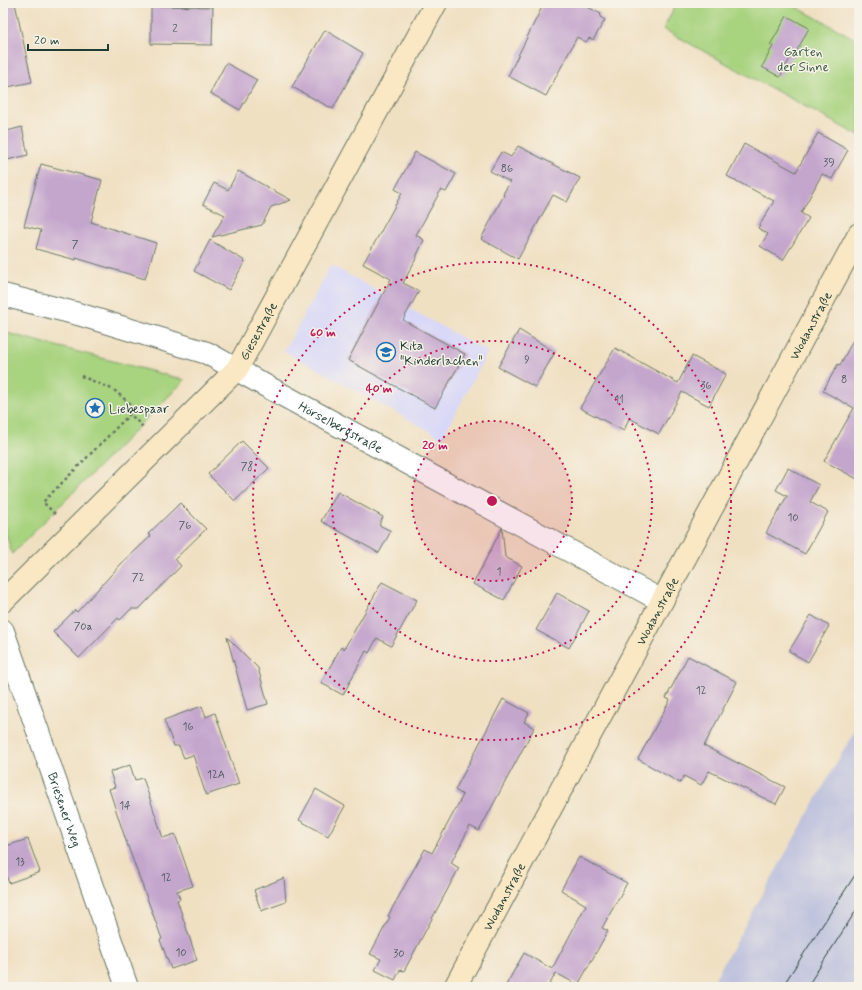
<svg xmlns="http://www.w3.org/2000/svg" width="862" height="990" viewBox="0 0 862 990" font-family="Mynerve,sans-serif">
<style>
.built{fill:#d8d7f8}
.industrial{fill:#bfc2dd}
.green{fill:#a8d37f;stroke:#64885a}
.building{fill:#c4a6cd}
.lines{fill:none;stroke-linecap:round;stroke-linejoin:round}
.street-casing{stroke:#687666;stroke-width:24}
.secondary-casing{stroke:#687666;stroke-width:24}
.path{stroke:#687666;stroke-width:2.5;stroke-dasharray:3 3;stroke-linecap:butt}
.street{stroke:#fff;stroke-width:22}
.secondary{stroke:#fae7c3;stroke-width:22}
.tram{stroke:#1f3d34;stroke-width:1}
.ring{fill:none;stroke:#c2185b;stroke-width:2;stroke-dasharray:2 4}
.labels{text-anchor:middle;stroke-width:3;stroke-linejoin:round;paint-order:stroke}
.number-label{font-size:11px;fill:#48575a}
.park-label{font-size:13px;fill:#3a5b43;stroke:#f7f3e8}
.street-label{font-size:13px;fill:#1f3d34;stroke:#f7f3e8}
.poi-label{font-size:13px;fill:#1f3d34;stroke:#f7f3e8;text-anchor:start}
.centre{fill:#c2185b;stroke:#f7f3e8;stroke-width:2}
.ring-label{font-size:12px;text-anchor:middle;font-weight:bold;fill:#c2185b;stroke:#f7f3e8;stroke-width:3;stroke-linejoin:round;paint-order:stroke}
</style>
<rect width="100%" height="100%" fill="#f7f3e8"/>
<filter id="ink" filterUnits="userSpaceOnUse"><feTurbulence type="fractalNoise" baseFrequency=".025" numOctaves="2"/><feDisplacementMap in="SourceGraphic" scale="8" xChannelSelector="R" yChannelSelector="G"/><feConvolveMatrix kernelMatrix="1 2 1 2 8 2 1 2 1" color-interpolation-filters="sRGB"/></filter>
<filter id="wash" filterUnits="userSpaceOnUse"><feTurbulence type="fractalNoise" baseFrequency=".012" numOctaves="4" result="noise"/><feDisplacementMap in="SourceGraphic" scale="16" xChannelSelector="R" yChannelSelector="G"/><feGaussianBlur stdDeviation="0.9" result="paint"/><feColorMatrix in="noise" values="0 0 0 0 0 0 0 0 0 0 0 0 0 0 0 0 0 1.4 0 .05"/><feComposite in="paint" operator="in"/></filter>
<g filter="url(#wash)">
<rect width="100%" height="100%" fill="#f0e0c2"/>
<path class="built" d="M 331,265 L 488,352 L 442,438 L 284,351 Z"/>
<path class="industrial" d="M 859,723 L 859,987 L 710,987 L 783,858 Z"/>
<path class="green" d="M 677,3 L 789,3 L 859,41 L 859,136 L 663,29 Z
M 3,332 L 185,380 L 12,554 L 3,523 Z"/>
<g id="blocks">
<path class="building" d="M 3,3 L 15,3 L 32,82 L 3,88 Z
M 544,3 L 580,3 L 601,14 L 600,17 L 605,20 L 593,40 L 589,38 L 586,42 L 577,37 L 546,96 L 508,76 Z
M 151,6 L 213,7 L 212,45 L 151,44 Z
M 787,16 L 809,28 L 793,58 L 791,57 L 780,77 L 762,67 L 773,46 L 770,45 Z
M 325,30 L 363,53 L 333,109 L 292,87 Z
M 226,63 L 257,80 L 240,110 L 210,93 Z
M 22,127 L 28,155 L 3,161 L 3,132 Z
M 818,133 L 848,150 L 832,179 L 822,174 L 801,213 L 809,218 L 783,260 L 760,246 L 768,234 L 758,228 L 774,201 L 727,176 L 744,144 L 796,172 Z
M 518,146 L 580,178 L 567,202 L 553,195 L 518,259 L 481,239 L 504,195 L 503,194 L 510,182 L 490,171 L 501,152 L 511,157 Z
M 415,152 L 456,174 L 446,192 L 441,190 L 416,235 L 424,240 L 417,255 L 417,257 L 403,283 L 419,291 L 403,320 L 465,354 L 435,408 L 348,360 L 391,279 L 363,264 L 402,193 L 395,189 Z
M 41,164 L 102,180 L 91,222 L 156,243 L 145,279 L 76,258 L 76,260 L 36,249 L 41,230 L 24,226 Z
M 238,171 L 291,200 L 271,207 L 262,225 L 212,237 L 225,215 L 203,204 L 214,183 L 228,190 Z
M 210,240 L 245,261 L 229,290 L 194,271 Z
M 859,329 L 859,480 L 824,461 L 854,408 L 823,391 L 838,364 L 840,365 Z
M 519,330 L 555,352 L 535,387 L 498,367 Z
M 615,348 L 678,383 L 692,356 L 726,374 L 709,406 L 682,392 L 659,434 L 629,418 L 624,431 L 580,408 Z
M 242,441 L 269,468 L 235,501 L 208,474 Z
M 788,468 L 819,485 L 810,502 L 828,512 L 805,554 L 766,533 L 787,496 L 776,490 Z
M 338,492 L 383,517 L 379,525 L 391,531 L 379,553 L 321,521 Z
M 180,503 L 206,529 L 175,559 L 181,566 L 139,609 L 131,609 L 120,620 L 118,618 L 79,658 L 53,632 L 75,610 L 77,612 L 121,564 L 151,536 L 148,534 Z
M 502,528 L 505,557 L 522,566 L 504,600 L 473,584 Z
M 382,582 L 417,600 L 391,646 L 377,638 L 369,653 L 366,651 L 343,695 L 321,683 L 341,647 L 344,649 Z
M 557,593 L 589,611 L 569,648 L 536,630 Z
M 811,615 L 829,626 L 808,662 L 789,651 Z
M 227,637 L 258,668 L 268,704 L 247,710 Z
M 688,656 L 737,682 L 704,746 L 785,787 L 776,804 L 709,771 L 701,785 L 684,776 L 680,783 L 638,759 L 670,700 L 666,698 Z
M 503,699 L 529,713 L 524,722 L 534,728 L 479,831 L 470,826 L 451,863 L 459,868 L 404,971 L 400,970 L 395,980 L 375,970 L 381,959 L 370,954 L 390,917 L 388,916 L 425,849 L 432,853 L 463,795 L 455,790 Z
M 202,706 L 206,717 L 215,713 L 239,784 L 206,795 L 193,755 L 184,758 L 179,746 L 174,746 L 164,720 Z
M 130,765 L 135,780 L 143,778 L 163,838 L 175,834 L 193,886 L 177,891 L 180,899 L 177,900 L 197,960 L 171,969 L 160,940 L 162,939 L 126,841 L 109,789 L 115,787 L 110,772 Z
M 316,789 L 345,806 L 328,836 L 299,820 Z
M 28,839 L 40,872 L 9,883 L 3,867 L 3,847 Z
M 579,857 L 627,883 L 602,928 L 608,931 L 578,985 L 556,973 L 548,987 L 505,987 L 524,953 L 552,969 L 586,905 L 561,890 Z
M 284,878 L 286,902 L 261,911 L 254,890 Z"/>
</g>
</g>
<g filter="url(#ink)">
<use href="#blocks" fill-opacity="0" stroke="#687666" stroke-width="1"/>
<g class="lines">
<g class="street-casing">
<g id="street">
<path id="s1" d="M 3,295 L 78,314 L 207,353 L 266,386 L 662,601"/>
<path id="s2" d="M 3,631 L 127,987"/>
</g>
</g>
<g class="secondary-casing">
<g id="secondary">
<path id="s3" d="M 3,601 L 237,369 L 436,3"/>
<path id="s4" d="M 455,987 L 859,234"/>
</g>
</g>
<path class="path" d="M 81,376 L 114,390 L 129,403 L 130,414
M 55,514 L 43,502 L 130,414 L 143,427"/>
<use href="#street" class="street"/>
<use href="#secondary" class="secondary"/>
<path class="tram" d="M 782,987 L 859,869
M 807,987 L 859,906"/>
</g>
</g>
<circle cx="492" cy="501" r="80" fill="#c2185b" fill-opacity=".12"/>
<g class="ring">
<circle cx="492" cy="501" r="80"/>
<circle cx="492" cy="501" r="160"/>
<circle cx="492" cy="501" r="239"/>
</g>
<defs>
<g id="school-ring" transform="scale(1)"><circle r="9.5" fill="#f7f3e8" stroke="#1f6fb2" stroke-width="1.5"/><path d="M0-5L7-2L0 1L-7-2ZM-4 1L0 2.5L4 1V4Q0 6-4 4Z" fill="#1f6fb2"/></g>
<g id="sight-ring" transform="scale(1)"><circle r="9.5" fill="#f7f3e8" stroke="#1f6fb2" stroke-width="1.5"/><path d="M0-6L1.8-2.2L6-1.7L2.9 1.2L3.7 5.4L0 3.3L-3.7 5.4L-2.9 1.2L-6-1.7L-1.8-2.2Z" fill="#1f6fb2"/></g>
</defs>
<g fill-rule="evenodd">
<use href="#school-ring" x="386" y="352"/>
<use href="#sight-ring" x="95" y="408"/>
</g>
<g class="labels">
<g class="number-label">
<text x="175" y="32">2</text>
<text x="829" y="166">39</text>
<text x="507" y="172">86</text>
<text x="75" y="248">7</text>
<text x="527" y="363">9</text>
<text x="844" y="383">8</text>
<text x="706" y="389">36</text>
<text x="619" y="403">11</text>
<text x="247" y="470">78</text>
<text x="793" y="521">10</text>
<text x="185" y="529">76</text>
<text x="499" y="575">1</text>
<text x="138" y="581">72</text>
<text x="83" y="630">70a</text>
<text x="701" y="694">12</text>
<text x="188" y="730">16</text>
<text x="216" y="778">12A</text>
<text x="125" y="809">14</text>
<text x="20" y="865">13</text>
<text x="166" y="881">12</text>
<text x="181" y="956">10</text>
<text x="399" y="957">30</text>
</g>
<g class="park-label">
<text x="803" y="56">Garten<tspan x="803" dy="15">der Sinne</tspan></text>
</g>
<g class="street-label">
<text dy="5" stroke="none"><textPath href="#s4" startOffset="751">Wodanstraße</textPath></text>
<text dy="5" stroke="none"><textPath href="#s3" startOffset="373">Giesestraße</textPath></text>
<text dy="5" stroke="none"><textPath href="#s1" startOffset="365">Hörselbergstraße</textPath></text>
<text dy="5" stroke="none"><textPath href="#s4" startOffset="427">Wodanstraße</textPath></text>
<text dy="5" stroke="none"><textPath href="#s2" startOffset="189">Briesener Weg</textPath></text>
<text dy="5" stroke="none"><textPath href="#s4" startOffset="103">Wodanstraße</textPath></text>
</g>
<g class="poi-label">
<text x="400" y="350">Kita<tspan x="400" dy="15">"Kinderlachen"</tspan></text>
<text x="109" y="413">Liebespaar</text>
</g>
</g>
<circle cx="492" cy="501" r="6" class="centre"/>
<g class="ring-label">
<text x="323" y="336">60 m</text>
<text x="379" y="392">40 m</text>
<text x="435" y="449">20 m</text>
</g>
<rect width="862" height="990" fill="none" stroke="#f7f3e8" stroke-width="16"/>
<path d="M28 44v6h80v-6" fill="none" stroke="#1f3d34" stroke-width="2"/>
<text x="34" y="44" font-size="12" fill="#1f3d34" stroke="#f7f3e8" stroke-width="3" paint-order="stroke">20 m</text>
</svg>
